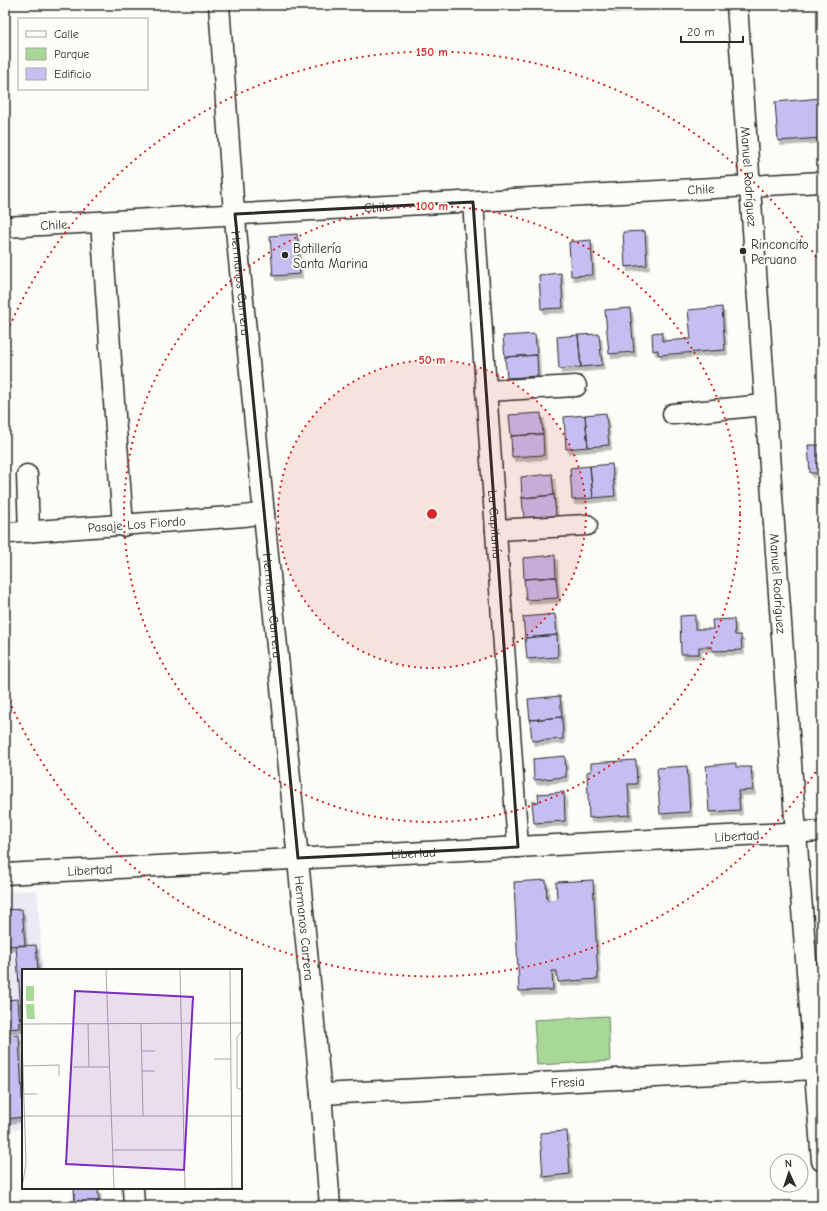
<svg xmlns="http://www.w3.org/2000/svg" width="827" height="1211" viewBox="0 0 827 1211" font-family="'Comic Neue',sans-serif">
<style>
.built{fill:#ece9f5}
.green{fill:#a8d898;stroke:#6a8262}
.building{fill:#c6bef0;stroke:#2b2b2b;filter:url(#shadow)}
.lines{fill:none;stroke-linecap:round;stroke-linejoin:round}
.minor-casing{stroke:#2b2b2b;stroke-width:23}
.minor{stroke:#fdfcf7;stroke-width:20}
.marked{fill:none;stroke:#2b2b2b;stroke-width:3;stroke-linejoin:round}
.ring{fill:none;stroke:#d62828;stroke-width:2;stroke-dasharray:2 4}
.poi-dot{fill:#2b2b2b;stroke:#fdfcf7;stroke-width:1.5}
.labels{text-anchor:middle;stroke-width:4;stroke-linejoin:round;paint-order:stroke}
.street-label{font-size:13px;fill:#2b2b2b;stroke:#fdfcf7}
.poi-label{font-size:13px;fill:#2b2b2b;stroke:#fdfcf7;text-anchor:start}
.inset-road{fill:none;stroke:#a9a8a5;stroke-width:1}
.view{fill:#7b2cbf;fill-opacity:0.15;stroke:#7b2cbf;stroke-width:2}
.inset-edge{fill:none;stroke:#2b2b2b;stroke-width:2}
.centre{fill:#d62828;stroke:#fdfcf7;stroke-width:2}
.ring-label{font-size:12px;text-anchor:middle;font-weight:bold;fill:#d62828;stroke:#fdfcf7;stroke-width:4;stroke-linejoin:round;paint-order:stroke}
</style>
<defs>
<filter id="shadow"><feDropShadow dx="2.5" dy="4.5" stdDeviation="0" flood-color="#0004"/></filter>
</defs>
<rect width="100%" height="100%" fill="#fdfcf7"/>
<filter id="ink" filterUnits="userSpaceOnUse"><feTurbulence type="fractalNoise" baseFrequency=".025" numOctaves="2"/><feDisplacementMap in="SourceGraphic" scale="8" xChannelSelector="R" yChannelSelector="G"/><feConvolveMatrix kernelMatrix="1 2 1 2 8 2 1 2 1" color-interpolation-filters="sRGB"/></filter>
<g filter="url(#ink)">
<path class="built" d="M 37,890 L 43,970 L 23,970 L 23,1129 L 5,1130 L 5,892 Z"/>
<path class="green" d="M 608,1016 L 610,1061 L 537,1065 L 534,1020 Z"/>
<path class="building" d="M 611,5 L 661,5 L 611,8 Z
M 822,98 L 822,138 L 778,141 L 775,102 Z
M 645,231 L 647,265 L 625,267 L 623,232 Z
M 297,234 L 300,274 L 273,276 L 270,236 Z
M 591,240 L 593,275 L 571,276 L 569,242 Z
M 561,273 L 563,308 L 541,309 L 539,275 Z
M 722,307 L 725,350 L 658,355 L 658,350 L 653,351 L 652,333 L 662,332 L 662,341 L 691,339 L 688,310 Z
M 630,308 L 634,352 L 609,354 L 605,310 Z
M 535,334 L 537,355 L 505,357 L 503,336 Z
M 599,334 L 602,365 L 581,367 L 578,335 Z
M 578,335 L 581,367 L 559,369 L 557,337 Z
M 537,355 L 538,376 L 507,378 L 505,357 Z
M 541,413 L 543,434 L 511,436 L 509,415 Z
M 606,413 L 609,445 L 588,447 L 585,415 Z
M 585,415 L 588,447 L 566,449 L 564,417 Z
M 543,434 L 544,455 L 512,457 L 511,436 Z
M 808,445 L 822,445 L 822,473 L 810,473 Z
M 612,464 L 615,496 L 593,498 L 590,466 Z
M 590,466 L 593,498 L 572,500 L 570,468 Z
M 552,474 L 554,495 L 522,498 L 521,477 Z
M 554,495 L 556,516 L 524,518 L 522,498 Z
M 555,555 L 556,577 L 524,579 L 523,558 Z
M 556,577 L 558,598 L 526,600 L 524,579 Z
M 555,614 L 557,635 L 525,638 L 523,617 Z
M 695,615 L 695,629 L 713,629 L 712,620 L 734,619 L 735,635 L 741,635 L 742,650 L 713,651 L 712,647 L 699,647 L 699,654 L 681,654 L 680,616 Z
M 557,635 L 558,657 L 527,659 L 525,638 Z
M 817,641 L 822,641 L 822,680 L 819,680 Z
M 560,696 L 562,717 L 530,720 L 528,699 Z
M 562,717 L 563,739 L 532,741 L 530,720 Z
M 565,756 L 566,777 L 534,780 L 533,759 Z
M 636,760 L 637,784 L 628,784 L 630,815 L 589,818 L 587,772 L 591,771 L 591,763 Z
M 736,763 L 736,767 L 751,767 L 753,790 L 738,791 L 740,810 L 709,812 L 706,766 Z
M 687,766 L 690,812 L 660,814 L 657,768 Z
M 564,792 L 565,821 L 534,823 L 532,802 L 539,802 L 538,794 Z
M 546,880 L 547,900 L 557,899 L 556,882 L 593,880 L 598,979 L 558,982 L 557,971 L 552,971 L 553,990 L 519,991 L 514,882 Z
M 22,909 L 25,945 L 5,946 L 5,910 Z
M 36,945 L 38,970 L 23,970 L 23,1036 L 16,946 Z
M 18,999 L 20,1028 L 5,1029 L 5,1000 Z
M 19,1035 L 23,1117 L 5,1119 L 5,1036 Z
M 567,1131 L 570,1174 L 543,1177 L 540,1133 Z
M 74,1188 L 98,1188 L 99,1201 L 96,1202 L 97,1206 L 75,1206 Z
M 476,1199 L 477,1206 L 365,1206 Z"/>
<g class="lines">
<g class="minor-casing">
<g id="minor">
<path id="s1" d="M 219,5 L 233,199 L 321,1094 L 330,1206"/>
<path id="s2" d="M 737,5 L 796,833 L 822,1161"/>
<path id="s3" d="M 473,202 L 518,847"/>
<path d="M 101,222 L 123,526"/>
<path id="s4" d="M 5,227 L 822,182"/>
<path d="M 486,391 L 576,386"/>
<path d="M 673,414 L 764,405"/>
<path d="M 27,475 L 29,532"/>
<path d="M 496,530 L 587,525"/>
<path id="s5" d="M 9,533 L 244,516 L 264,513"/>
<path id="s6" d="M 5,874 L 822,831"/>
<path id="s7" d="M 321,1094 L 815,1069"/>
<path d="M 133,1188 L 134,1206"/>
</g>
</g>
<use href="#minor" class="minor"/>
</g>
</g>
<path class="marked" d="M 473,202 L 518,847 L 298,858 L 235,214 Z"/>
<circle cx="432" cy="514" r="154" fill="#d62828" fill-opacity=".12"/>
<g class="ring">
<circle cx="432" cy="514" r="154"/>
<circle cx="432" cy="514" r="308"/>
<path d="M822 762A462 462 0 0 1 5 691M5 337A462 462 0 0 1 822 266"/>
</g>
<g class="poi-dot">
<circle cx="743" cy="251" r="4"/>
<circle cx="285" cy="255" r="4"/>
</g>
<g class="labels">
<g class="street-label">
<text dy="5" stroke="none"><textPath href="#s2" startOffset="172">Manuel Rodríguez</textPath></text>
<text dy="5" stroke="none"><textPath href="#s4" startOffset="697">Chile</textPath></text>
<text dy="5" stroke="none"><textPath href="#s4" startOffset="373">Chile</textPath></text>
<text dy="5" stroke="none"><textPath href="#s4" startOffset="49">Chile</textPath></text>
<text dy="5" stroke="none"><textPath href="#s1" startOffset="279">Hermanos Carrera</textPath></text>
<text dy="5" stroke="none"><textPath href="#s5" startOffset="128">Pasaje Los Fiordo</textPath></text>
<text dy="5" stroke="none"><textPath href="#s3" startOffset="323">La Capitanía</textPath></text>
<text dy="5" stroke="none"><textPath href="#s2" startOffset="580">Manuel Rodríguez</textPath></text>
<text dy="5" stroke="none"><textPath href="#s1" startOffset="603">Hermanos Carrera</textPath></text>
<text dy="5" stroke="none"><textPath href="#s6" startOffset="733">Libertad</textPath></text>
<text dy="5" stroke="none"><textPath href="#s6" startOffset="409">Libertad</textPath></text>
<text dy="5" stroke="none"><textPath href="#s6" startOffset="85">Libertad</textPath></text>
<text dy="5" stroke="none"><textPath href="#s1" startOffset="927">Hermanos Carrera</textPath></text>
<text dy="5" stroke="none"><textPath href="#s7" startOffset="247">Fresia</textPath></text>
</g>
<g class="poi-label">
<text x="751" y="249">Rinconcito<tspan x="751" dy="15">Peruano</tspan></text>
<text x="293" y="253">Botillería<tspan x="293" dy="15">Santa Marina</tspan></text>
</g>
</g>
<g transform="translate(22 969)">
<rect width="220" height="220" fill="#fdfcf7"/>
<path d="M 4,17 L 12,17 L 12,32 L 4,32 ZM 4,35 L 12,35 L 13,50 L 5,50 Z" fill="#a8d898"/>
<path class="inset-road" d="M 84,0 L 92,220M 158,0 L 163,220M 208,0 L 210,220M 0,55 L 220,54M 66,55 L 67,98M 119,55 L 121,147M 220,62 L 215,68 L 215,119 L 220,121M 0,70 L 4,194 L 0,219M 120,82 L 133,82M 192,90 L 209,90M 1,97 L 37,96 L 37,107M 51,98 L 87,98M 120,102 L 133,102M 2,125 L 15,125M 0,147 L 220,147M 91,181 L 162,181M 153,220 L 220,219"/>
<path class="view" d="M 53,22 L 171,28 L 162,201 L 44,195 Z"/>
<rect width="220" height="220" class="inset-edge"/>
</g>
<circle cx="432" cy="514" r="6" class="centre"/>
<g class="ring-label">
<text x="432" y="56">150 m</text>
<text x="432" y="210">100 m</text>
<text x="432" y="364">50 m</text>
</g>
<rect width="827" height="1211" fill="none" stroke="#fdfcf7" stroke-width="20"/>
<rect x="10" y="10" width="807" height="1191" fill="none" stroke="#2b2b2b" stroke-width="1.5" filter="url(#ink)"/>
<rect x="18" y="18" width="130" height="72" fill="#fdfcf7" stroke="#a9a8a5"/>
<rect x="26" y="31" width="20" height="6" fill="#fdfcf7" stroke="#a9a8a5"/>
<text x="54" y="38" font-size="12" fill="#2b2b2b">Calle</text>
<rect x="26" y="48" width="20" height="12" fill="#a8d898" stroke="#a9a8a5"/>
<text x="54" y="58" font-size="12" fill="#2b2b2b">Parque</text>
<rect x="26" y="68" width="20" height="12" fill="#c6bef0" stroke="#a9a8a5"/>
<text x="54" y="78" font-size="12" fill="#2b2b2b">Edificio</text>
<g transform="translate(789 1173) rotate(357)"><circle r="19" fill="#fdfcf7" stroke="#a9a8a5"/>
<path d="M0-3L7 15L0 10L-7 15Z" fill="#2b2b2b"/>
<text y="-6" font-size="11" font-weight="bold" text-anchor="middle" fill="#2b2b2b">N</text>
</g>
<path d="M681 36v6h62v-6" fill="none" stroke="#2b2b2b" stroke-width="2"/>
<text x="687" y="36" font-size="12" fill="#2b2b2b" stroke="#fdfcf7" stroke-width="3" paint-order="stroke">20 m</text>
</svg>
